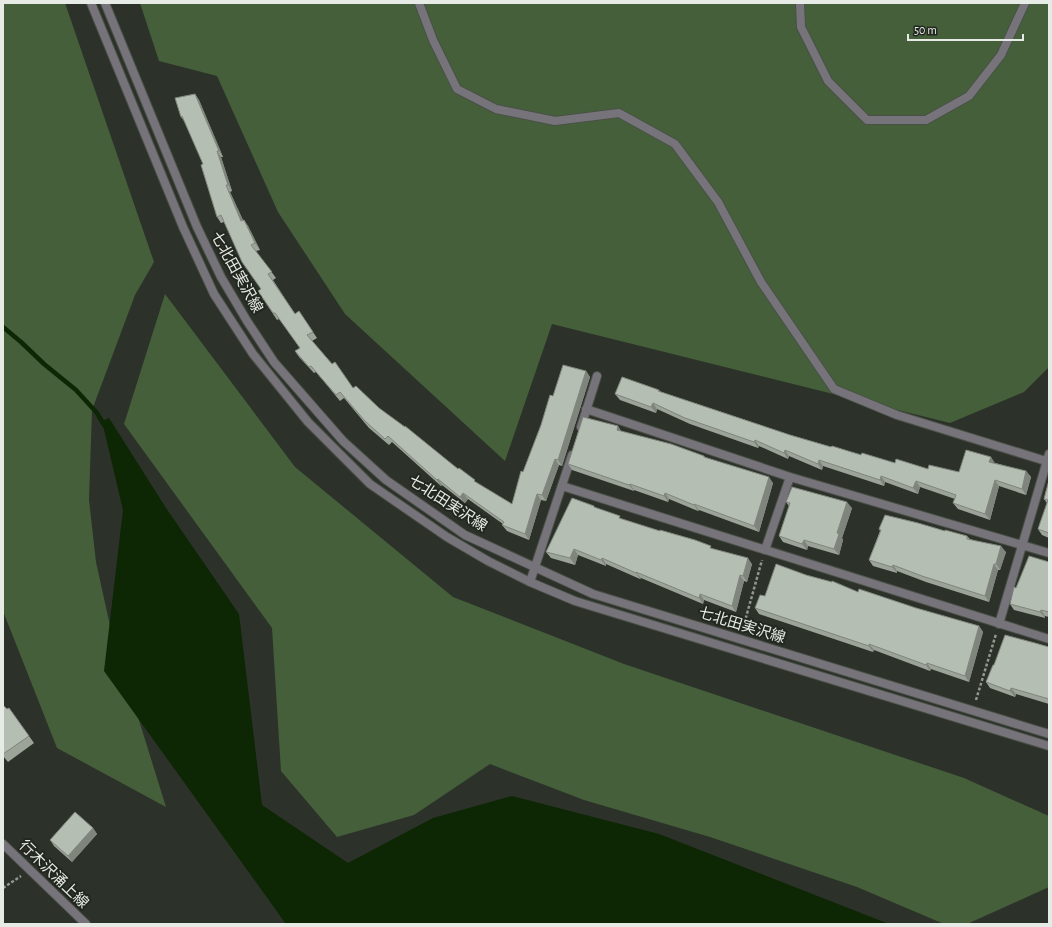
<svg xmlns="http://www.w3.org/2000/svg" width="1052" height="927" viewBox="0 0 1052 927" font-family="'Alegreya Sans','Noto Sans JP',sans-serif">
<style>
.green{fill:#445f3a}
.water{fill:#0d2603}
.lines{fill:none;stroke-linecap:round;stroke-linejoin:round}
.stream{stroke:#0d2603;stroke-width:4.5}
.street-casing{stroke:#4a5047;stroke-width:10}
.path{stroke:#929790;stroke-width:2.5;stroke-dasharray:3 2;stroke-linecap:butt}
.street{stroke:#76747a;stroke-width:8}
.wall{fill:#9ca399}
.shaded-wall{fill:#7f857d}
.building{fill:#b5beb2;stroke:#7f857d}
.labels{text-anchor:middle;stroke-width:4;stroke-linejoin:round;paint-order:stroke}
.street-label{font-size:15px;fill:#e7ebe5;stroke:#222820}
</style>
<rect width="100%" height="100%" fill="#2c3229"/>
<path class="green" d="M 3,3 L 65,3 L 154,262 L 135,295 L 92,410 L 89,500 L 96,562 L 111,630 L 166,807 L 57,748 L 3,611 Z
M 140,3 L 1049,3 L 1049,367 L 1024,392 L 950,423 L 552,324 L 505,461 L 345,314 L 278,212 L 217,76 L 159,61 Z
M 165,294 L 295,467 L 453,597 L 624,664 L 964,778 L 1049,816 L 1049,887 L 967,924 L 944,924 L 857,887 L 710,837 L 584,800 L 490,764 L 414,815 L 337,837 L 281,771 L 272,628 L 124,424 Z"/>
<path class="water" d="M 109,418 L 166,508 L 239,614 L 262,805 L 348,863 L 433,818 L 512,796 L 659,834 L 889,924 L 286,924 L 104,671 L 123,510 L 102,421 Z"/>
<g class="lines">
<path class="stream" d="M 3,327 L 21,342 L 44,364 L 76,390 L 97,413 L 104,425"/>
<g class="street-casing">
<path id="street" d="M 91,3 L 183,227 L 214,294 L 253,354 L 308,422 L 370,484 L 447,537 L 488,561 L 530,582 L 575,601 L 1049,746
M 105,3 L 197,227 L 221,277 L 247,321 L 274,362 L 343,441 L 386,480 L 465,535 L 593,594 L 1049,734
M 419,3 L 433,40 L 457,89 L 496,109 L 555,121 L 619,113 L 675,144 L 718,202 L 761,282 L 834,389 L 897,415 L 1049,462
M 800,3 L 801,27 L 828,81 L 867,120 L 926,120 L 969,96 L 1001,55 L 1025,3
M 586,409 L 790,477 L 1049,553
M 581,427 L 597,376
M 562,486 L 1049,639
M 765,550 L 790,477
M 530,582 L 572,455
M 999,624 L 1049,454
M 3,844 L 86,924"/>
</g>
<path class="path" d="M 743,628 L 762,560
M 976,700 L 996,634
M 3,888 L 21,876"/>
<use href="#street" class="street"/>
</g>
<path class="wall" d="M 195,94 L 199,100 L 223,157 L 221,157 L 232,191 L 230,192 L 243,220 L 244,220 L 248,226 L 260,250 L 256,251 L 276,278 L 273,280 L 295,314 L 299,311 L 317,338 L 312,341 L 353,388 L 458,469 L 478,484 L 512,504 L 523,472 L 553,396 L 586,371 L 590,377 L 562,466 L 559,465 L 546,501 L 541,500 L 529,540 L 507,531 L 502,525 L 503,524 L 468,499 L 465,503 L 442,485 L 441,486 L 392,442 L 389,445 L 369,428 L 344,398 L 340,401 L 316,372 L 314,373 L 299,357 L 295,351 L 300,348 L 279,319 L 277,320 L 258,291 L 261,289 L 224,222 L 221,223 L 217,217 L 203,164 L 185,122 L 181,117 Z
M 659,390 L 661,392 L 790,435 L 831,447 L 895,463 L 928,469 L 959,472 L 995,463 L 1026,471 L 1031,477 L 1026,495 L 999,486 L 990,520 L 958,509 L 953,503 L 955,499 L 920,487 L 918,494 L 885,482 L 884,486 L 823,466 L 822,470 L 789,456 L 788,459 L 759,446 L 758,448 L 690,424 L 657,409 L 656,413 L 620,400 L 615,394 Z
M 621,431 L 704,456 L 706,458 L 773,483 L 759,532 L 699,510 L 698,511 L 669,499 L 668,502 L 634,490 L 634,491 L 572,470 L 568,464 Z
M 1049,480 L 1049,538 L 1042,535 L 1038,529 L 1047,503 L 1044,499 Z
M 786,502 L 852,508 L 842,538 L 843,540 L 839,555 L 808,546 L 807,550 L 783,542 L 779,536 L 789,506 Z
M 595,508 L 621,519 L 713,549 L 752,564 L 747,582 L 744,581 L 736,612 L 704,600 L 703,604 L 641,578 L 640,579 L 606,564 L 606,566 L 578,555 L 575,565 L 551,558 L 546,552 Z
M 879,529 L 945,531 L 967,536 L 970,539 L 1006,552 L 1000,570 L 998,570 L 989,602 L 926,582 L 897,571 L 897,573 L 873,566 L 869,560 L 880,531 Z
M 1049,562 L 1049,617 L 1045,616 L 1045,618 L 1014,610 L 1010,604 Z
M 858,592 L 979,626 L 983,632 L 969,682 L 931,669 L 930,671 L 874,650 L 873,652 L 759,614 L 755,608 L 765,596 Z
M 1049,647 L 1049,704 L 1016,694 L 1015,697 L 990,688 L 986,682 L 994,665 Z
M 3,705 L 7,709 L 9,708 L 34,743 L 8,762 L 3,756 Z
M 93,828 L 97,834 L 72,862 L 54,846 L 50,840 Z"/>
<path class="shaded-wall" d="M 195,94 L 199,100 L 223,157 L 219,151 Z
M 217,151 L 221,157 L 232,191 L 228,185 Z
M 226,185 L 230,192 L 246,227 L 241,221 Z
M 244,220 L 248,226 L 260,250 L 255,243 Z
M 586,371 L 590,377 L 562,466 L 558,460 Z
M 653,403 L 657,409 L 656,413 L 651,407 Z
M 618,426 L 622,432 L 617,430 Z
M 755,440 L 759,446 L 758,448 L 754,442 Z
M 785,450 L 789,456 L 788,459 L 784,453 Z
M 991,457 L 995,463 L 989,462 Z
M 555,459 L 559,465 L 546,501 L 542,495 Z
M 819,460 L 823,466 L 822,470 L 818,464 Z
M 1026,471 L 1031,477 L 1026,495 L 1022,489 Z
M 881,476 L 885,482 L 884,486 L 880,480 Z
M 769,477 L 773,483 L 759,532 L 754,526 Z
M 438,479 L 442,485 L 441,486 L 437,480 Z
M 995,480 L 999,486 L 990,520 L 985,514 Z
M 916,481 L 920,487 L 918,494 L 913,488 Z
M 630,484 L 634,490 L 634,491 L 629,485 Z
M 463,493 L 468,499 L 465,503 L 460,497 Z
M 665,493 L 669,499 L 668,502 L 664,496 Z
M 537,494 L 541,500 L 529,540 L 525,534 Z
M 847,502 L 852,508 L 842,538 L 843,540 L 839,555 L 834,549 L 837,533 Z
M 694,504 L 699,510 L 698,511 L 694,505 Z
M 804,540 L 808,546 L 807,550 L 802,544 Z
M 1001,546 L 1006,552 L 1000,570 L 996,564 Z
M 574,549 L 578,555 L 575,565 L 570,558 Z
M 602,558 L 606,564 L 606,566 L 601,560 Z
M 748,558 L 752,564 L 747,582 L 743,576 Z
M 994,564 L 998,570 L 989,602 L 985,596 Z
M 893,565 L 897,571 L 897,573 L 892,567 Z
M 636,572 L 641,578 L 640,579 L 636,573 Z
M 740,575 L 744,581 L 736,612 L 732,606 Z
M 700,594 L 704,600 L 703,604 L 699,598 Z
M 1041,610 L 1045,616 L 1045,618 L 1040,612 Z
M 979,626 L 983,632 L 969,682 L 965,676 Z
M 869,644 L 874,650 L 873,652 L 869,646 Z
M 927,663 L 931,669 L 930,671 L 926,665 Z
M 1011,688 L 1016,694 L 1015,697 L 1010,691 Z
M 93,828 L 97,834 L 72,862 L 68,856 Z"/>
<path class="building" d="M 195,94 L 219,151 L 217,151 L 228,185 L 226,185 L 241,221 L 244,220 L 255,243 L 251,245 L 272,272 L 268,274 L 295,314 L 299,311 L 313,332 L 307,335 L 332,364 L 335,362 L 353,388 L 356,386 L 379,408 L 405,427 L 405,426 L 458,469 L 459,468 L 475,480 L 474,481 L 512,504 L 521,471 L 523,472 L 541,425 L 550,395 L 553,396 L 563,365 L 586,371 L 558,460 L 555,459 L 542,495 L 537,494 L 525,534 L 502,525 L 504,522 L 463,493 L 460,497 L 438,479 L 437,480 L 388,436 L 385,439 L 365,421 L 340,392 L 336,395 L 311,366 L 309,367 L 295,351 L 300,348 L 275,313 L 273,313 L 258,291 L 261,289 L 242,262 L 221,215 L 217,217 L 201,165 L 203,164 L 182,116 L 181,117 L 175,98 Z
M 622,377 L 659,390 L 658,391 L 790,435 L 831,447 L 832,446 L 861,455 L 862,453 L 895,463 L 896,459 L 928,469 L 929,465 L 959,472 L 966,450 L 991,457 L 989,462 L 1026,471 L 1022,489 L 995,480 L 985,514 L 953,503 L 956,495 L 916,481 L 913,488 L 881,476 L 880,480 L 819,460 L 818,464 L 785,450 L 784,453 L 755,440 L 754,442 L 685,418 L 653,403 L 651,407 L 615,394 Z
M 583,417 L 618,426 L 617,430 L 671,444 L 704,456 L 704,457 L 769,477 L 754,526 L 694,504 L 694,505 L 665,493 L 664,496 L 630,484 L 629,485 L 568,464 Z
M 1049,480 L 1049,533 L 1038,529 L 1048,500 L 1044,499 Z
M 792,487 L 847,502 L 837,533 L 839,534 L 834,549 L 804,540 L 802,544 L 779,536 L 790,503 L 786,502 Z
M 572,498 L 594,506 L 594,507 L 620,516 L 619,518 L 660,531 L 660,530 L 695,540 L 711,546 L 710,548 L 748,558 L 743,576 L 740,575 L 732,606 L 700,594 L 699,598 L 636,572 L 636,573 L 602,558 L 601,560 L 574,549 L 570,558 L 546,552 Z
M 885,515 L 918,523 L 945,531 L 945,530 L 967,536 L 967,539 L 1001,546 L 996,564 L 994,564 L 985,596 L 922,576 L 893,565 L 892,567 L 869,560 L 881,530 L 879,529 Z
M 1029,556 L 1049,562 L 1049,612 L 1041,610 L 1040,612 L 1010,604 L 1014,587 L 1016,588 Z
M 776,564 L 806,575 L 832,582 L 832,581 L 858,592 L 859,589 L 916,608 L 979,626 L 965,676 L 927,663 L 926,665 L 869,644 L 869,646 L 755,608 L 760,595 L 765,596 Z
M 1005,635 L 1035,643 L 1049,647 L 1049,699 L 1011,688 L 1010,691 L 986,682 L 993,665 L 994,665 Z
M 3,705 L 7,709 L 9,708 L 29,736 L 3,754 Z
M 75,812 L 93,828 L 68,856 L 50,840 Z"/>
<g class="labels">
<g class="street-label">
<text transform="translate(237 272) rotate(61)" y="5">七北田実沢線</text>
<text transform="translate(448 503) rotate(33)" y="5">七北田実沢線</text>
<text transform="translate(742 625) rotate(17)" y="5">七北田実沢線</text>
<text transform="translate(54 874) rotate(44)" y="5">行木沢涌上線</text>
</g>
</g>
<rect width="1052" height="927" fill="none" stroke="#e7ebe5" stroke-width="8"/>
<path d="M908 34v6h115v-6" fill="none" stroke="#e7ebe5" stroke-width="2"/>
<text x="914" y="34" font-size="12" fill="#e7ebe5" stroke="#222820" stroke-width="3" paint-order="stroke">50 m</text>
</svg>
